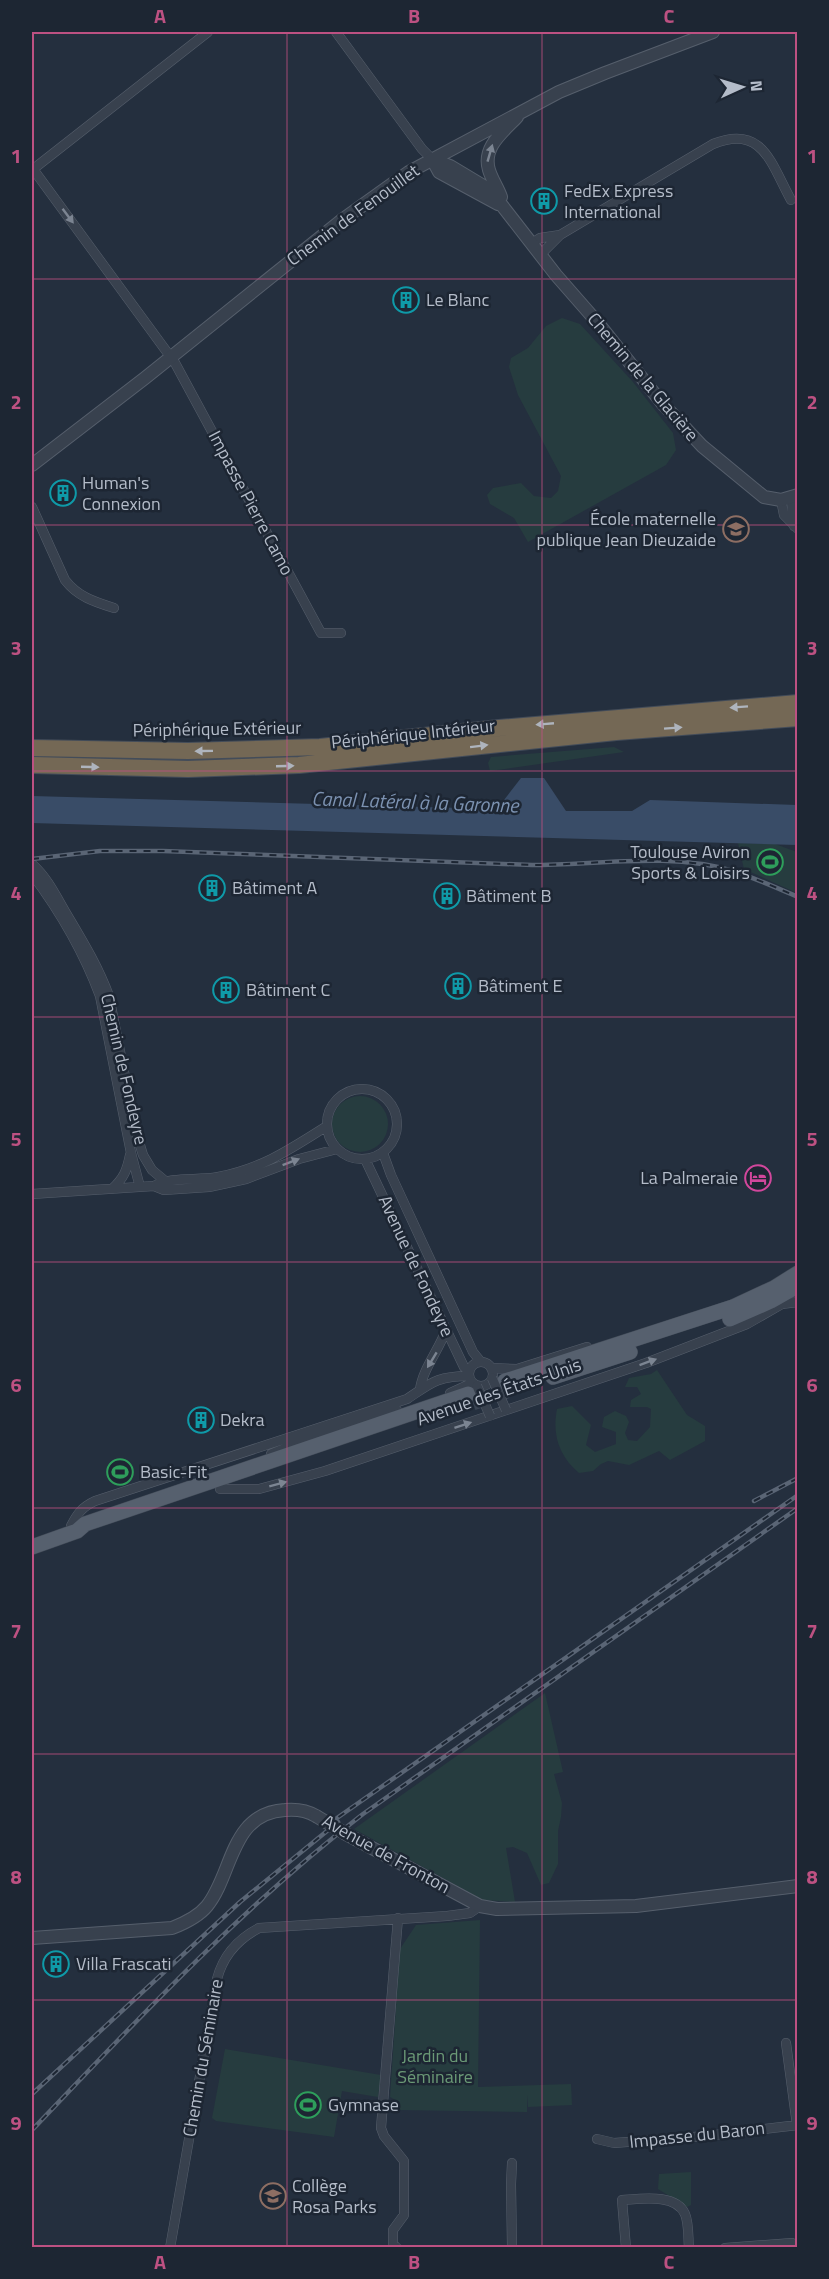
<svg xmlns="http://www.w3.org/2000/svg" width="829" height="2279" viewBox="0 0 829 2279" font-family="'Titillium Web',sans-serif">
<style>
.green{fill:#263c3f}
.water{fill:#394c67}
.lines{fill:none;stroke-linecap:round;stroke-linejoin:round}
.primary-tunnel{stroke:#3a4453;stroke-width:15;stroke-dasharray:15 8;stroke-linecap:butt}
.minor-casing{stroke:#565f6c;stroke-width:10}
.tertiary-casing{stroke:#565f6c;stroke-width:14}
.primary-casing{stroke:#414a57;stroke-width:16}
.motorway-casing{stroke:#434c59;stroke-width:18}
.minor{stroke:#38414e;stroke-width:9}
.tertiary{stroke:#38414e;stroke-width:12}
.primary{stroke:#56606e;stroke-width:15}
.motorway{stroke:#746855;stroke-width:16}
.rail-casing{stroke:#5a6575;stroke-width:4.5}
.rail{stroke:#1d2633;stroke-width:2;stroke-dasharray:7;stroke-linecap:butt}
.minor-bridge-casing{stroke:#565f6c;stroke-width:10;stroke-linecap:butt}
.tertiary-bridge-casing{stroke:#565f6c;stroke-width:14;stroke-linecap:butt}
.minor-bridge{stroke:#38414e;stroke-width:9}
.tertiary-bridge{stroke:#38414e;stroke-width:12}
.oneway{fill:#7c8592}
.oneway2{fill:#aeb4bd}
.grid{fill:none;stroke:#bd5182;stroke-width:1.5;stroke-opacity:0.55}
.labels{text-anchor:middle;stroke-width:5;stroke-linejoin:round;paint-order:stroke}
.poi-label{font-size:18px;fill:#b4bcc9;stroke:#1d2633;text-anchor:start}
.street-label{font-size:18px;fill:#b4bcc9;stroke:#1d2633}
.park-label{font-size:18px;fill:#6b9a76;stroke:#1d2633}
.water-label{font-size:20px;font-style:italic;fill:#7c92b1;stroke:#1d2633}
.neatline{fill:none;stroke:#bd5182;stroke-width:2}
.grid-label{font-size:20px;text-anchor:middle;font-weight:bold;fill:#bd5182}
</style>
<rect width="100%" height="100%" fill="#242f3e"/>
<path class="green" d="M 562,318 L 580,324 L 633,382 L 673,433 L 676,450 L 666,465 L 528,542 L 514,518 L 490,504 L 487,495 L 493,488 L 521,483 L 534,496 L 551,498 L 558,491 L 561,476 L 518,395 L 509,367 L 511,358 L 528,348 L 546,326 Z
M 614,747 L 624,752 L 490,771 L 488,763 L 491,757 Z
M 738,843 L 775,844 L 797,852 L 797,893 L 744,869 Z
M332 1124a28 28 0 1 1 56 0a28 28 0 1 1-56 0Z
M 657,1370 L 687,1415 L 705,1426 L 705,1441 L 670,1460 L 659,1451 L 629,1465 L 608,1461 L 601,1464 L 593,1471 L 579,1473 C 559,1456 552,1435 557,1409 L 572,1406 L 591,1425 L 586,1445 L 595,1452 L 616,1444 L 616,1432 L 602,1427 L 604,1417 L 615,1411 L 626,1416 L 629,1422 L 625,1433 L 628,1440 L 637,1441 L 650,1427 L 651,1409 L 647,1407 L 630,1407 L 631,1400 L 641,1394 L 637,1387 L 625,1387 L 629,1378 L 651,1374 Z
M 545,1693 L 563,1772 L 554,1774 L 562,1803 L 561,1817 L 558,1831 L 558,1864 L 549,1883 L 541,1885 L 527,1853 L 513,1847 L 506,1848 L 515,1902 L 483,1900 L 354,1829 Z
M 480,1920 L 478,2087 L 571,2084 L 572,2105 L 528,2107 L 527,2095 L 527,2112 L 396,2110 L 397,2101 L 390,2097 L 400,1949 L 416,1925 Z
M 225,2049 L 381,2075 L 378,2097 L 342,2091 L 334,2137 L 216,2121 L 212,2118 Z
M 691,2172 L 691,2205 L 687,2207 L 658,2189 L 659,2174 Z"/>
<path class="water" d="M 521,778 L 544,778 L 566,811 L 632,811 L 650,800 L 797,805 L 797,845 L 32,823 L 32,796 L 497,809 Z"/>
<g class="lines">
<path class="primary-tunnel" d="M 473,1403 L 507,1391"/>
<g class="minor-casing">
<path id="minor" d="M 336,32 L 422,149 L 432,159
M 33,169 L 175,363 L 321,633 L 341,633
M 32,170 L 208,32
M 532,243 L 540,238 L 560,235
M 540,255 L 560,235 L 713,144 C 763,124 771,164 791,200
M 791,498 L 794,526
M 781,500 L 784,515 L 798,529
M 32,507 L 65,580 C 78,597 95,602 114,608
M 32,864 C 47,877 56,896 66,913 C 82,940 98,966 109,996 L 136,1132 L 143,1155 L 152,1170 L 164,1180
M 32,874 C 59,910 84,953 100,996 L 131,1153 L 140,1187
M327 1124a35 35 0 1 1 70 0a35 35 0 1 1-70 0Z
M 383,1153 L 391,1175 L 473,1352 L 481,1362
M 365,1159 L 464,1367 L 469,1371
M 154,1186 L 164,1190 L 209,1187 L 246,1179 L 299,1159 L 337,1149
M 112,1189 C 124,1178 127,1170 130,1155
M 32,1194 L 154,1186 C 173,1176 197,1181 218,1177 C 263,1168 289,1150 327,1126
M469 1374a12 12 0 1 1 24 0a12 12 0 1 1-24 0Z
M 491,1368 L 517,1369 L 587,1347
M 420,1390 C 422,1370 439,1350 446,1330
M 450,1393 L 472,1383
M 271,1454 L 306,1440 L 397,1410
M 220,1489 L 259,1489 L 325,1471 L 646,1363 L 747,1324 L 782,1304 L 798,1302
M 73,1532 L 71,1526 C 77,1514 82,1507 95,1501 L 407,1399 C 431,1383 437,1376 469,1376
M 786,2043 L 797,2125
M 597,2139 L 614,2143 L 706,2136 L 798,2125
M 170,2248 L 217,1979 C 223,1956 238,1939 259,1928 L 447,1916 L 470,1913 L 480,1906
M 397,2248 L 393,2244 L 393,2230 L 404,2215 L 404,2161 L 384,2136 L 381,2128 L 398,1918
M 512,2248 L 511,2184 L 512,2163
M 626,2248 L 622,2200 C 640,2199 676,2193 685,2214 C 689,2223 688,2237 689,2248
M 725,2248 L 792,2243 L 797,2248"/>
</g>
<g class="tertiary-casing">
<path id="tertiary" d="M 432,159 L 450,166 L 490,190 L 556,275 L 598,323 L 662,403 L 702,446 L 764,497 L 781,500 L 798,495
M 432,159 L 439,172 L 498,204
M 501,197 C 498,188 492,180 489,170 C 482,147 503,132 517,117
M 32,465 L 145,378 L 342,220 L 409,172 L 559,92 L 605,73 L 713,32
M 346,1834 L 480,1906 L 497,1909 L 636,1906 L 798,1886
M 32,1938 L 172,1928 C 185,1923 198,1917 207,1906 C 233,1874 230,1813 285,1810 C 296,1809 306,1810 316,1816"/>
</g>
<g class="primary-casing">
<path id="primary" d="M 730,1319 L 771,1301 L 792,1289
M 553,1377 L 630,1352
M 505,1381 L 733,1307 L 774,1288 L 798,1273
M 32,1547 L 77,1531 L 85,1524 L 468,1394"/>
</g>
<g class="motorway-casing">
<path id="motorway" d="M 32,748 L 188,751 L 320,747 L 499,728 L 798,703
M 32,765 L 188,769 L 299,765 L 616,732 L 798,718"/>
</g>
<use href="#minor" class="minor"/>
<use href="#tertiary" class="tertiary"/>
<use href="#primary" class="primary"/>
<use href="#motorway" class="motorway"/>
<g class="rail-casing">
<path id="rail" d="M 32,859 L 100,851 L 163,851 L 532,865 C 596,865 671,852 733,871 C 755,878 777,888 798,897
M 754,1501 L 798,1478
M 327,1825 L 798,1495
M 32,2094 L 240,1902 L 338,1822
M 32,2130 C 137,2020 242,1907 363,1814 L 798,1508"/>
</g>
<use href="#rail" class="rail"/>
<g class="minor-bridge-casing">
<path id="minor-bridge" d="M 492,1378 L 506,1410
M 477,1386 L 490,1416"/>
</g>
<g class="tertiary-bridge-casing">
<path id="tertiary-bridge" d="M 316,1816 L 346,1834"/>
</g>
<use href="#minor-bridge" class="minor-bridge"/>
<use href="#tertiary-bridge" class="tertiary-bridge"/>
</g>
<defs><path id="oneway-solid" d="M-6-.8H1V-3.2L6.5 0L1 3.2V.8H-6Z" transform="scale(1.5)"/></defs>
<g class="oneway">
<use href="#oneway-solid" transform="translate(490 153) rotate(-74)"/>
<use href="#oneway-solid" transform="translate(68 216) rotate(53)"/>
<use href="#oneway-solid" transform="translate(291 1162) rotate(-21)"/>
<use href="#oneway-solid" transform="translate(432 1360) rotate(121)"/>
<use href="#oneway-solid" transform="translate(648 1362) rotate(-20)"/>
<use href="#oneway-solid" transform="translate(463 1425) rotate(-18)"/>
<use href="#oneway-solid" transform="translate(278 1484) rotate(-15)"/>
</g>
<g class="oneway2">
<use href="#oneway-solid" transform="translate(739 707) rotate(176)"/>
<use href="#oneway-solid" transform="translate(545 724) rotate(175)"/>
<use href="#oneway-solid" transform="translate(673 728) rotate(-4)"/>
<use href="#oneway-solid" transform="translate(479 746) rotate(-7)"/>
<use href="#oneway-solid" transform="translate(204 751) rotate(179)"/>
<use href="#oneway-solid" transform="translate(285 766) rotate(-2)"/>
<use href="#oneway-solid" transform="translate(90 767) rotate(2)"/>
</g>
<path class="grid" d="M 287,32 L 287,2248M 542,32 L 542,2248M 32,279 L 798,279M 32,525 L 798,525M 32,771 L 798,771M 32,1017 L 798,1017M 32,1262 L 798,1262M 32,1508 L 798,1508M 32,1754 L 798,1754M 32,2000 L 798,2000"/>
<defs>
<g id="building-ring" transform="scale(1.35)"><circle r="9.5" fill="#1d2633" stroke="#0f9aa8" stroke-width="1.5"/><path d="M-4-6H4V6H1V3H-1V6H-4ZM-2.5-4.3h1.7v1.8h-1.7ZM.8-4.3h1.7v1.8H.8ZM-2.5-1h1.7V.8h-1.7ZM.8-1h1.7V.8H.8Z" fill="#0f9aa8"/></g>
<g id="school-ring" transform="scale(1.35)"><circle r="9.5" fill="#1d2633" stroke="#8d6e63" stroke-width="1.5"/><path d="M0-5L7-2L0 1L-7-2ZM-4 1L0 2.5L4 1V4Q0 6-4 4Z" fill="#8d6e63"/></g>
<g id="stadium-ring" transform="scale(1.35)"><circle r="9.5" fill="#1d2633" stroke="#2e9e5b" stroke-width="1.5"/><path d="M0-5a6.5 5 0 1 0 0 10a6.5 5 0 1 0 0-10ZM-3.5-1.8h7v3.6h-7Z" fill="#2e9e5b"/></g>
<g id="hotel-ring" transform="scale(1.35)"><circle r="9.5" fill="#1d2633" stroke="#d1479c" stroke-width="1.5"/><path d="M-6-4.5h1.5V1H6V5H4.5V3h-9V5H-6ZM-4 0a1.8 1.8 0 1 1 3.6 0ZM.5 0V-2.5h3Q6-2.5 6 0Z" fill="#d1479c"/></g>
</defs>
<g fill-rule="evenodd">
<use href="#building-ring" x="544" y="201"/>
<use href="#building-ring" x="406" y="300"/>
<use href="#building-ring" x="63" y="493"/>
<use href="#school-ring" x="736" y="529"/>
<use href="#stadium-ring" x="770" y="862"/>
<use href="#building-ring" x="212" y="888"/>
<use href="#building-ring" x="447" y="896"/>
<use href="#building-ring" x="458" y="986"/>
<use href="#building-ring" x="226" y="990"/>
<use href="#hotel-ring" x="758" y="1178"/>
<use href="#building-ring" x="201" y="1420"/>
<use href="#stadium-ring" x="120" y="1472"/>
<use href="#building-ring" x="56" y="1964"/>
<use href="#stadium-ring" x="308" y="2105"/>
<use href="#school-ring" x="273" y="2196"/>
</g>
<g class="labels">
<g class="poi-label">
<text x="564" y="197">FedEx Express<tspan x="564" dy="21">International</tspan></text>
<text x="426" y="306">Le Blanc</text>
<text x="82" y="489">Human's<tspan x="82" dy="21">Connexion</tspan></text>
<text x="716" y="525" text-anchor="end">École maternelle<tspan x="716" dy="21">publique Jean Dieuzaide</tspan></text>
<text x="750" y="858" text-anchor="end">Toulouse Aviron<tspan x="750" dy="21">Sports &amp; Loisirs</tspan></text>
<text x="232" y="894">Bâtiment A</text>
<text x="466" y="902">Bâtiment B</text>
<text x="478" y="992">Bâtiment E</text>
<text x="246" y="996">Bâtiment C</text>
<text x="738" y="1184" text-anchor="end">La Palmeraie</text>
<text x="220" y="1426">Dekra</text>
<text x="140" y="1478">Basic-Fit</text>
<text x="76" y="1970">Villa Frascati</text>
<text x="328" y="2111">Gymnase</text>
<text x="292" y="2192">Collège<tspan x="292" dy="21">Rosa Parks</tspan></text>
</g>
<g class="street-label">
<text transform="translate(353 215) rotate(-36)" y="6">Chemin de Fenouillet</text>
<text transform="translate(643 377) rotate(50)" y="6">Chemin de la Glacière</text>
<text transform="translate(251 503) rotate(62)" y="6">Impasse Pierre Camo</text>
<text transform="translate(217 729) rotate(-1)" y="6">Périphérique Extérieur</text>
<text transform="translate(413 734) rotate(-6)" y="6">Périphérique Intérieur</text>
<text transform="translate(124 1069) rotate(77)" y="6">Chemin de Fondeyre</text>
<text transform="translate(416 1266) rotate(65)" y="6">Avenue de Fondeyre</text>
<text transform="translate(499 1392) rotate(-19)" y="6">Avenue des États-Unis</text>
<text transform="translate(386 1854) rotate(29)" y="6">Avenue de Fronton</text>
<text transform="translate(203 2058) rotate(-80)" y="6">Chemin du Séminaire</text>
<text transform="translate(697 2135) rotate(-6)" y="6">Impasse du Baron</text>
</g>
<g class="park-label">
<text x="435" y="2062">Jardin du<tspan x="435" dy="21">Séminaire</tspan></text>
</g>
<g class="water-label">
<text transform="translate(415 802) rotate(2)" y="7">Canal Latéral à la Garonne</text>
</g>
</g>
<rect width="829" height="2279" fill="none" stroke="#1d2633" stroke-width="66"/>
<g transform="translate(742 87) rotate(86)" stroke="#1d2633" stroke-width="4.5" paint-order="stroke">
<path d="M0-4.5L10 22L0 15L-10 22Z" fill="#b4bcc9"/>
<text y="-9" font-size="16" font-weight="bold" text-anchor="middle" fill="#b4bcc9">N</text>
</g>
<rect x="33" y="33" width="763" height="2213" class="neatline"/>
<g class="grid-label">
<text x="160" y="23">A</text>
<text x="414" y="23">B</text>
<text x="669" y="23">C</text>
<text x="16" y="163">1</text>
<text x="812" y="163">1</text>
<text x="16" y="409">2</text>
<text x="812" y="409">2</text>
<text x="16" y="655">3</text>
<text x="812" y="655">3</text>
<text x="16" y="900">4</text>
<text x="812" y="900">4</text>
<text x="16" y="1146">5</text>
<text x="812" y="1146">5</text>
<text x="16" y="1392">6</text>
<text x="812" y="1392">6</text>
<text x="16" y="1638">7</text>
<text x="812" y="1638">7</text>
<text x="16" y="1884">8</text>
<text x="812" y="1884">8</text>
<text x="16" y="2130">9</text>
<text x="812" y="2130">9</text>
<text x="160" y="2269">A</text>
<text x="414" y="2269">B</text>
<text x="669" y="2269">C</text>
</g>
</svg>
